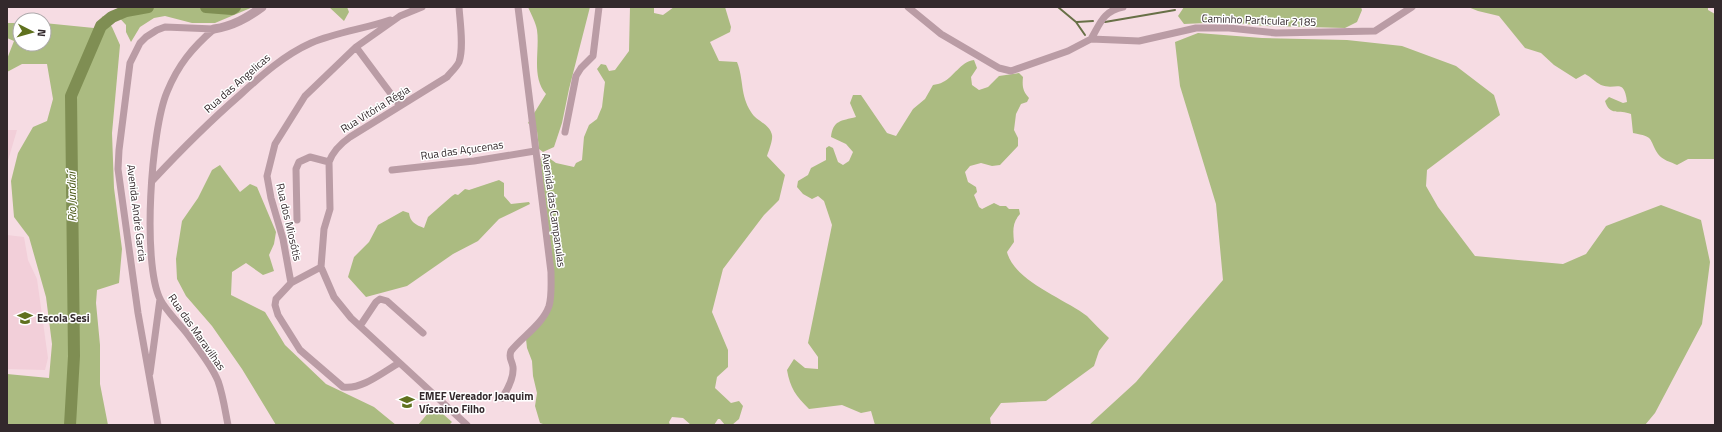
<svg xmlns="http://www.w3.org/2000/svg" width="1722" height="432" viewBox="0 0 1722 432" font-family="'Titillium Web',sans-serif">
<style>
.built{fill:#f2cfd9}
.green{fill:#abbb81}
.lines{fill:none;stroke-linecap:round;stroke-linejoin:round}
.stream{stroke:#687047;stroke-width:2}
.river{stroke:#7f8e53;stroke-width:12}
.minor{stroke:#ba9ca5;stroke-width:7}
.tertiary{stroke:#ba9ca5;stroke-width:9}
.labels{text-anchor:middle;stroke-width:3;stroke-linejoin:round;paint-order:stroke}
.street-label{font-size:11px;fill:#33292c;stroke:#fff}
.poi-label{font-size:11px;font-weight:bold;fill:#33292c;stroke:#fff;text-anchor:start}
.water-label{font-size:12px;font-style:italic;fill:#465410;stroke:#fff}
</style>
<rect width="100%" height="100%" fill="#f6dce3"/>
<path class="built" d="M 7,130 L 17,130 L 7,164 Z
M 7,230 L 7,235 L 24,237 L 28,260 L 37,279 L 48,358 L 45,370 L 7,369 Z"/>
<path class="green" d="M 125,7 L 253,7 L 215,23 L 192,23 L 165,16 L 154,18 L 140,27 L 131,42 L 126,32 L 126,25 L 113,11 Z
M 329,7 L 347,7 L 349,12 L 344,21 Z
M 528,7 L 590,7 L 569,89 L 562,123 L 554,147 L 543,152 L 539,149 L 537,131 L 528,123 L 546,94 C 531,77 540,51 537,30 C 536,23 531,14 528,7 Z
M 630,7 L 654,7 L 654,13 L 663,15 L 674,7 L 725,7 L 731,27 L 730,32 L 710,42 L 719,61 L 737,62 C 744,80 740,95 751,112 C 756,121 770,124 772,135 C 773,140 769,150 767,156 L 785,175 L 779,200 L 764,215 L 723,269 L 712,312 L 728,350 L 728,367 L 717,377 L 715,388 L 731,403 L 739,401 L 743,406 L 739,419 L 732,425 L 725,425 L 720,419 L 718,419 L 714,425 L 691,425 L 683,418 L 672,417 L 669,422 L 670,425 L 546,425 L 540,423 L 535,406 L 537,393 L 533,376 L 532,361 L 527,348 L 526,339 L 548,315 L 554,273 L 540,159 L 544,156 L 549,158 L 556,163 L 574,167 L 576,163 L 582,160 L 584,137 L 589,125 L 597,119 L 602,107 L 605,82 L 597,69 L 601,64 L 606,65 L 609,71 L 615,70 L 629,51 Z
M 1184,7 L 1361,7 L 1362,10 L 1357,22 L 1345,28 L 1266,26 L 1227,22 L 1184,24 L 1178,16 Z
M 1468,7 L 1708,7 L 1708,10 L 1715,14 L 1715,159 L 1688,159 L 1677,165 C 1671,162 1662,160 1658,154 C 1648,138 1655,137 1633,133 L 1631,114 C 1619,109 1610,117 1605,101 L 1609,97 L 1623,103 L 1627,102 C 1624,77 1616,91 1601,85 C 1595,82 1591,77 1585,74 L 1576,79 L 1554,65 L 1541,53 L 1525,48 L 1499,16 L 1478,11 Z
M 103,16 L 112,27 L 120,45 L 112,133 L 114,188 L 122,249 L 119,283 L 97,290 L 96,303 L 100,345 L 100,384 L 108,425 L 7,425 L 7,374 L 49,378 L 52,344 L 46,297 L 29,237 L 14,217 L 11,181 L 18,153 L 33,127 L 47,121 L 53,99 L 47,64 L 22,64 L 7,72 L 7,59 L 14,41 L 7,38 L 7,23 L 20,23 L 20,44 L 44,44 L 44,23 L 94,28 Z
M 1198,33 L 1262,38 L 1347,40 L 1402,46 L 1456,66 L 1494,95 L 1500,115 L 1427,170 L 1426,186 L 1438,207 L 1475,256 L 1563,264 L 1586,254 L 1606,226 L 1661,205 L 1701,220 L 1710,262 L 1702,324 L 1655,413 L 1645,425 L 1089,425 L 1136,382 L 1223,280 L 1216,204 L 1180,86 L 1175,42 Z
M 974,60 L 977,68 L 971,77 L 972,85 L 979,90 L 988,87 L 999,76 L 1019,73 L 1023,77 C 1022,87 1023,91 1029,98 L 1027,102 L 1021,104 L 1016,114 L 1014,130 L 1018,138 L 1018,146 L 1000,165 L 992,166 L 981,163 L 970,166 L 965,172 L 968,182 L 976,187 L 977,192 L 974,195 L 979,207 L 982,209 L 994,203 L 1000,206 L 1006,206 L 1009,209 L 1019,209 L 1020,214 C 1012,223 1013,231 1014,242 L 1007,252 C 1014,281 1065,299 1087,316 C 1094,323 1101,331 1109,338 L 1099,351 L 1094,366 L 1046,401 L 1001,403 L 990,418 L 991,425 L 875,425 L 871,411 L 861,413 L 842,405 L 809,409 C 796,396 790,388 787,370 L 794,359 L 805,368 L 818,369 L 818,357 L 808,343 L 832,225 L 824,201 L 818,196 L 812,199 L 803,194 L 797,187 L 798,181 L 808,175 L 811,168 L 826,160 L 826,148 L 829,146 L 833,148 L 838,162 L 843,165 L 849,161 L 853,152 L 846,144 L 831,137 C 833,120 841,121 856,117 L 850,103 L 853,95 L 861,95 L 887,133 L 896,136 L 913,109 L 925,99 L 933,85 C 936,84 940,84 943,82 C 954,77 960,62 974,60 Z
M 220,165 L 240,192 L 250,184 L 257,187 L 276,232 L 274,244 L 269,255 L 274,271 L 263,275 L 246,263 L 232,272 L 231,295 L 265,312 L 285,345 L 326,384 L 374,407 L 396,425 L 276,425 L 242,369 L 212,326 L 186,296 L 177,279 L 176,259 L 182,221 L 198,198 L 212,170 Z
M 499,180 L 504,183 L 504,196 L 511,204 L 529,202 L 530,204 L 499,219 L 478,241 L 453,254 L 407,286 L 366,297 L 348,277 L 354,257 L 369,242 L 378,225 L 403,211 L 409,213 C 410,222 416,225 424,228 L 428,217 L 452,196 L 455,194 L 458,195 L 465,189 L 469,190 Z
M 434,406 L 452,422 L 449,425 L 418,425 Z"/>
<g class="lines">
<path class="stream" d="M 1058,7 L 1076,22 L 1085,35
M 1077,22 L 1093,21
M 1105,22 L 1175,10"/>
<path class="river" d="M 206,7 L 232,9 L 235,7
M 70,425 L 74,356 L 71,96 L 101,26 L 112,17 L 126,11 L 148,7"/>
<path class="minor" d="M 459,7 C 460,22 464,48 459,62 C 456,68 451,72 447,77 L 350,137 C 340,144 333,151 329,162 L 330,209 L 324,229 L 321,267 L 334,297 L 351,318 L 467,425
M 908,7 L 941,34 L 999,68 L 1011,71 L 1068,51 L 1091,39 L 1139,41 L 1196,28 L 1229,28 L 1276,33 L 1375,31 L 1412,7
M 214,29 C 192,48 178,65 167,92 C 151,130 142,262 160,299 C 166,311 180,324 188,335 C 198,349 211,364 218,381 C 223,395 225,410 228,425
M 1091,39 C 1100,24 1103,11 1123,7
M 356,47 L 400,106
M 565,132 L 576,76 L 581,68 L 593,56 L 599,7
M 392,170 L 474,161 L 535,151
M 153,180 C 181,150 209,122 240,95 C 262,75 284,55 311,43 C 337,32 364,29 390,20
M 297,220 L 296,169 L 299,162 L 310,157 L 329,162
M 291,283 L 321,267
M 360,326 L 376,302 L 380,299 L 387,301 L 423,333
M 399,363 C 383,372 362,390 343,387 L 300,350 L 278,315 L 275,305 L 276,299 L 291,283 L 283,239 L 271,198 L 267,176 L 275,144 L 305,96 L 356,47 L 400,16 L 422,7
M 150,373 L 160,299
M 502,398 C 508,389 514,378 513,367 C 512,360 508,358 511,351 C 522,337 543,324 549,306 C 552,296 551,283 551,272 L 518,7
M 158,425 L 138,313 L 118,169 L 119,150 L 130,63 L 140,43 L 146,37 L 157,30 L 165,27 L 214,29"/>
<path class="tertiary" d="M 214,29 C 233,26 247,18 262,7"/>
</g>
<defs>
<g id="university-bare" transform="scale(1.2)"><path d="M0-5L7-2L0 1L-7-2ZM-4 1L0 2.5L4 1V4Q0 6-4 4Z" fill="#5f711e" stroke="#fff" stroke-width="2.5" paint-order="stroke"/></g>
<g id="school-bare" transform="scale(1.2)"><path d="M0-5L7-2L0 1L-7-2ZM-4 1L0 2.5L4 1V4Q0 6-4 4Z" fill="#5f711e" stroke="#fff" stroke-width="2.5" paint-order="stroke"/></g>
</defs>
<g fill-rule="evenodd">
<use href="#university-bare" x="25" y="318"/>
<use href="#school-bare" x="407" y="402"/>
</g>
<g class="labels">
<g class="street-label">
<text transform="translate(1259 20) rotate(2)" y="4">Caminho Particular 2185</text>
<text transform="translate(237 83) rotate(-41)" y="4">Rua das Angelicas</text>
<text transform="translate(375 109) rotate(-32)" y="4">Rua Vitória Régia</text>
<text transform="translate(462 150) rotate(-8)" y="4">Rua das Açucenas</text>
<text transform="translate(554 210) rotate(82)" y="4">Avenida das Campanulas</text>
<text transform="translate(137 213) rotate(83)" y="4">Avenida André Garcia</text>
<text transform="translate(289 222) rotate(77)" y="4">Rua dos Miosótis</text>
<text transform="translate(197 332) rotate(55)" y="4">Rua das Maravilhas</text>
</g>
<g class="poi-label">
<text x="37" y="322">Escola Sesi</text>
<text x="419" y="400">EMEF Vereador Joaquim<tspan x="419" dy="13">Víscaino Filho</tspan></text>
</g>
<g class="water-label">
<text transform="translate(72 197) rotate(-91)" y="4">Rio Jundiaí</text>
</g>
</g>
<rect width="1722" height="432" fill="none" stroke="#33292c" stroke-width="16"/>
<g transform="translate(32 32) rotate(96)"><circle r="19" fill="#ffffff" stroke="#ada9ab"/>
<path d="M0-3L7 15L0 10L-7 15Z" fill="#5f711e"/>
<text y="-6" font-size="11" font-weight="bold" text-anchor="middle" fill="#33292c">N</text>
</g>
</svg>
